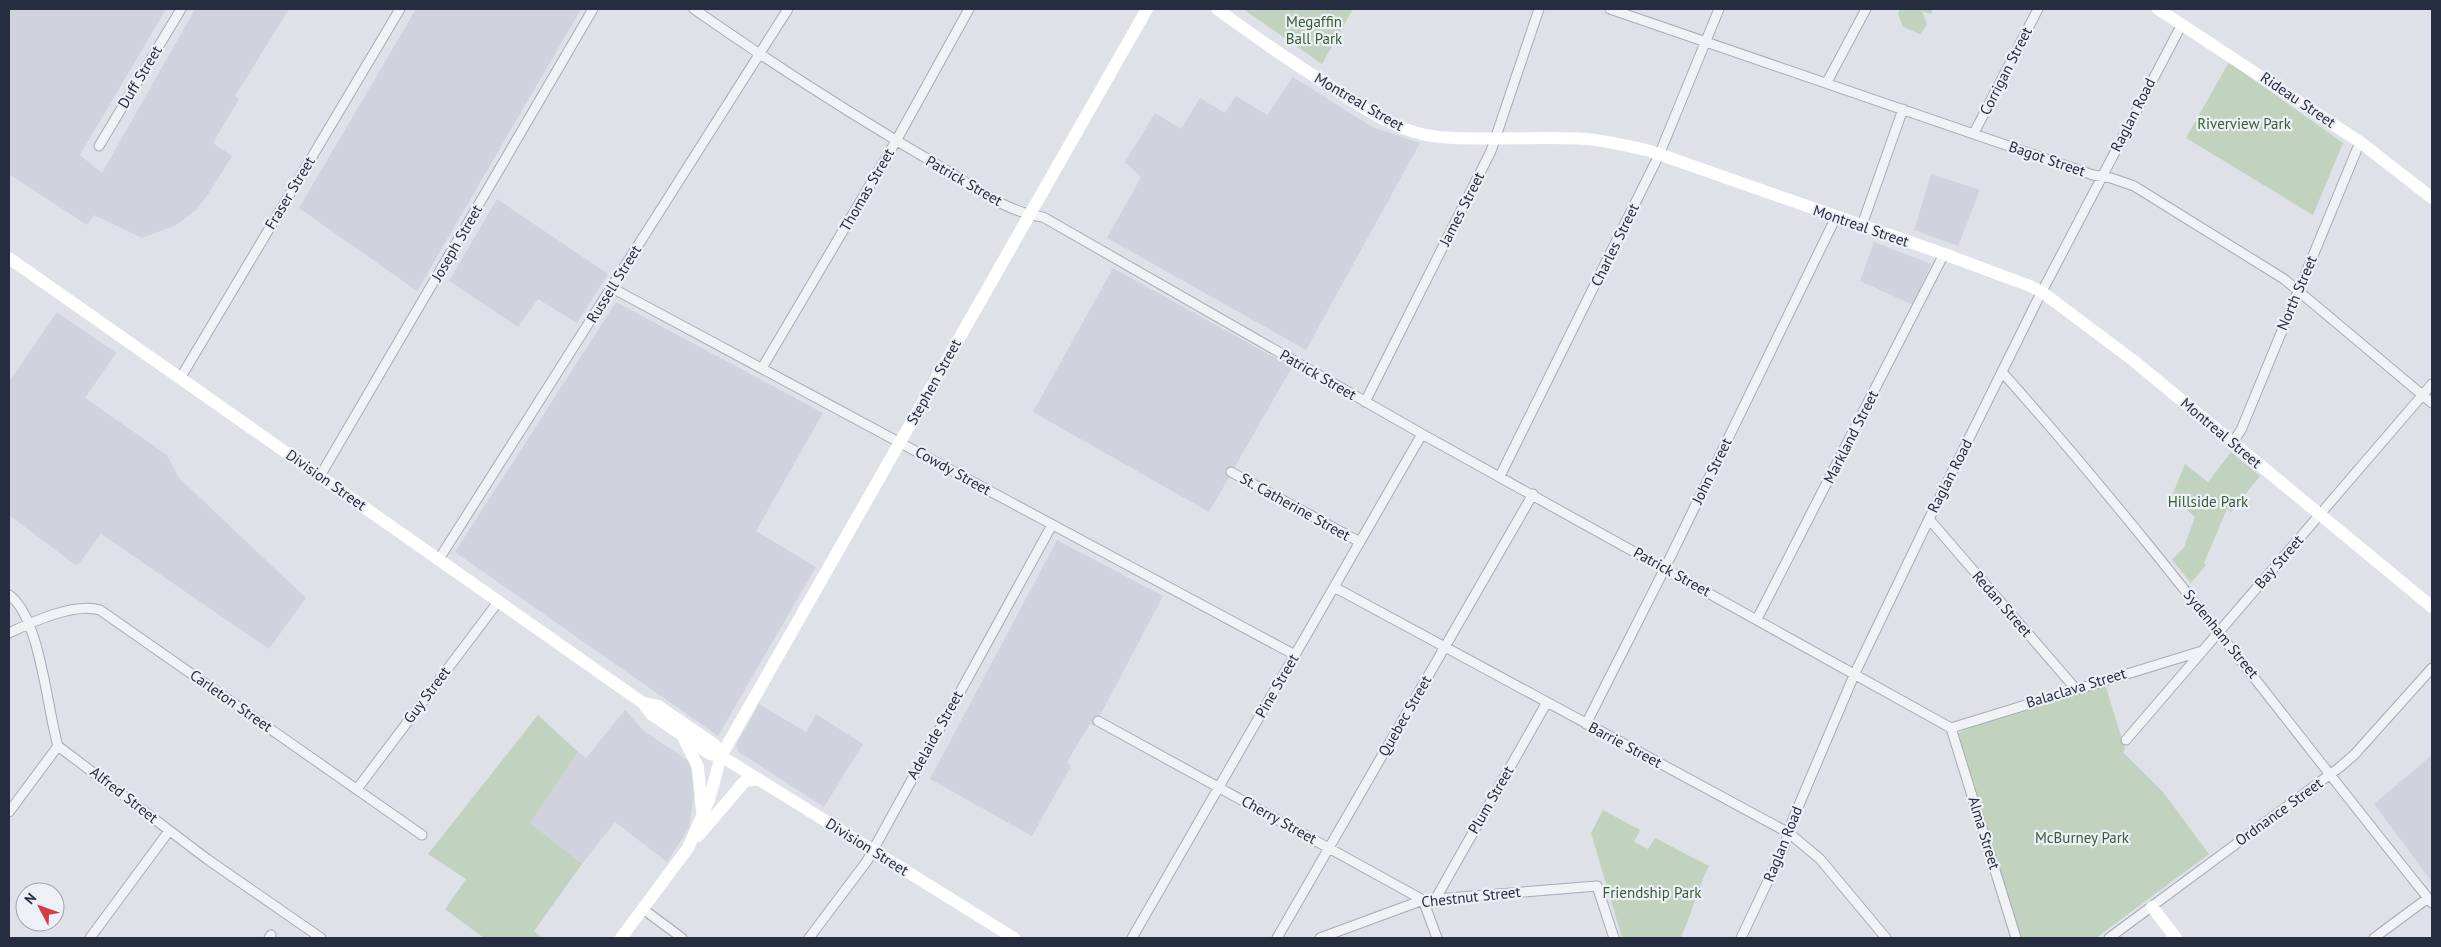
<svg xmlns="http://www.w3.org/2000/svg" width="2441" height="947" viewBox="0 0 2441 947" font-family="'PT Sans',sans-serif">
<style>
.built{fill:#d0d3dd}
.green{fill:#c1d3bf}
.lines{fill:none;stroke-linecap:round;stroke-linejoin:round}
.street-casing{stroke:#a7abb6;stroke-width:11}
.street{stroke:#f1f2f6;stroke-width:9}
.secondary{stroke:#fff;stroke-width:12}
.labels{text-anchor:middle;stroke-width:4.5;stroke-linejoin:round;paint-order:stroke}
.park-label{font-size:15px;fill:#365c33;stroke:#edf0f6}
.street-label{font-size:15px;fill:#262d40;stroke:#edf0f6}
</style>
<rect width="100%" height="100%" fill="#dee1e8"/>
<path class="built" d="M 9,9 L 166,9 L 80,155 L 102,173 L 195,9 L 289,9 L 235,96 L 239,99 L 213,143 L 232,156 L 209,193 L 196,210 L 176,225 L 142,238 L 94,215 L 87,225 L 9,174 Z
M 416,9 L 581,9 L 417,291 L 299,208 Z
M 1293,77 L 1372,127 L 1420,143 L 1306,350 L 1107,238 L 1141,177 L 1125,162 L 1155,113 L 1181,129 L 1200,98 L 1225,113 L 1236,96 L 1267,115 Z
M 1931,174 L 1980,190 L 1958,246 L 1914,230 Z
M 497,199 L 608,274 L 577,323 L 538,299 L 518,327 L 449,281 Z
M 1874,242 L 1931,264 L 1913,305 L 1860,281 Z
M 1113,268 L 1292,367 L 1209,512 L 1033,412 Z
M 616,302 L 823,413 L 756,531 L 816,567 L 718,736 L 455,552 Z
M 57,312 L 116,353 L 85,398 L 167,455 L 179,478 L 306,598 L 269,649 L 101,534 L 77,566 L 9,515 L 9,382 Z
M 1057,540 L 1163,596 L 1103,710 L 1094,725 L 1090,724 L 1067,762 L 1071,766 L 1032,836 L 930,779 Z
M 759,704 L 806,732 L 816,714 L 863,744 L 824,807 L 739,752 L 736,745 Z
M 625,710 L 645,732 L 690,762 L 694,794 L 689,828 L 667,862 L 615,822 L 582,864 L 529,823 L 578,752 L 586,758 Z
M 2432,755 L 2432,882 L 2374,804 Z"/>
<path class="green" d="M 1243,9 L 1353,9 L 1322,64 Z
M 1900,9 L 1933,9 L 1931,14 L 1922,11 L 1927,25 L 1920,34 L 1903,27 L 1898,14 Z
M 2229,62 L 2343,143 L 2313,215 L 2186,138 Z
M 2231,452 L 2260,476 L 2231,512 L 2227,509 L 2204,563 L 2206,565 L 2191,583 L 2172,560 L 2184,547 L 2195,517 L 2172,496 L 2185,464 L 2208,482 Z
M 2105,684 L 2125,749 L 2123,752 L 2163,792 L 2209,854 L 2096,938 L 2019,938 L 1958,734 L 1968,727 Z
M 538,715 L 578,752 L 530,823 L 582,864 L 534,931 L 542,938 L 484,938 L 445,909 L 466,879 L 428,854 Z
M 1603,810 L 1640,830 L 1634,842 L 1648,849 L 1655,838 L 1709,866 C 1697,889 1692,914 1681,937 L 1622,938 L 1591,833 Z"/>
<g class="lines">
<g class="street-casing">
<path id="street" d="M 694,9 C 774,65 857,118 941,167 C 973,186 1005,212 1043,217 L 1422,434 L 1951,728
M 1610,9 L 2093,175 L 2111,178 L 2134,186 L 2284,279 L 2432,403
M 1827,82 L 1866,9
M 1974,133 L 2038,9
M 99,146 L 181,9
M 1862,225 L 1903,109
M 612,288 L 1295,655
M 762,368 L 896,141 L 969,9
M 2002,372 C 2154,542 2289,726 2432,903
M 181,377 L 400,9
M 1365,402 L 1491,151 L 1539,9
M 2233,442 L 2241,430 L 2360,142
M 1231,472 L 1360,542
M 320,476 L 593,9
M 1500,476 L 1659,155 L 1719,9
M 1929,519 L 2075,688
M 439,559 L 788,9
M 1334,587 L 1789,833 L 1820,859 L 1886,938
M 9,595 C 40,616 47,709 58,746 L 207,859 L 321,938
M 1757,619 L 1944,254
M 9,633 C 32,622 75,602 100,610 L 422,835
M 1098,721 L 1423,900 L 1437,938
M 1586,724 L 1665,568 L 1836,217
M 1951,728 L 2202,651
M 1951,728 L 2016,938
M 2126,740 L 2432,384
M 357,789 L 498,602
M 9,812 L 58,746
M 1436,898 L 1547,702
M 643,909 L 682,938
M 90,938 L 169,831
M 269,938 L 271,935
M 809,938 L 867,861 L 1052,525
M 1132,938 L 1422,434
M 1277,938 L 1533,494
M 1320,938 L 1423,900 L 1597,886 L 1614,938
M 1741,938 L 1784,847 L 1793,819 L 1855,673 L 1929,519 L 2037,301 L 2182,24
M 2109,938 L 2340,767 L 2354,755 L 2432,668
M 2374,938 L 2428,898"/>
</g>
<use href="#street" class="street"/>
<path class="secondary" d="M 1217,9 C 1254,36 1291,62 1330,86 C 1363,108 1398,133 1439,137 C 1488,141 1537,136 1587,139 C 1608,141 1629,146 1650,151 L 1944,254 L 2030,286 L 2042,292 L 2134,361 L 2432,607
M 2158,9 L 2360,142 L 2432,198
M 9,258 L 643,703 L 651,714 L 710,754 L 721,756 L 1014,938
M 643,703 L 658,706 L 715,745 L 721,756
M 683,737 L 698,767 L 702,811
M 698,836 L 745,781 L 759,779
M 2152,907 L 2176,938
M 621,938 L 688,848 L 709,800 L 721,756 L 1147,9"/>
</g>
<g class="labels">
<g class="park-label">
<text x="1314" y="27">Megaffin<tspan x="1314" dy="17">Ball Park</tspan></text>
<text x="2244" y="129">Riverview Park</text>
<text x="2208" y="507">Hillside Park</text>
<text x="2082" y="843">McBurney Park</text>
<text x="1652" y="898">Friendship Park</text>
</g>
<g class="street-label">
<text transform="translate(2006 71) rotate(-63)" y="5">Corrigan Street</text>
<text transform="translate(140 77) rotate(-59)" y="5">Duff Street</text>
<text transform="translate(2298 100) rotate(34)" y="5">Rideau Street</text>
<text transform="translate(1359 102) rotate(30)" y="5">Montreal Street</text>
<text transform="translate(2133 115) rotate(-63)" y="5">Raglan Road</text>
<text transform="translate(2047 159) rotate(19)" y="5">Bagot Street</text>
<text transform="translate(964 181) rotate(30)" y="5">Patrick Street</text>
<text transform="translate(867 190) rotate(-60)" y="5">Thomas Street</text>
<text transform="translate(290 193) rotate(-59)" y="5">Fraser Street</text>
<text transform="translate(1462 209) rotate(-63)" y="5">James Street</text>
<text transform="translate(1861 226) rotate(19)" y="5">Montreal Street</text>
<text transform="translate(457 243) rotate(-60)" y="5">Joseph Street</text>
<text transform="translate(1615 245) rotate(-64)" y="5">Charles Street</text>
<text transform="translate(614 284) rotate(-58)" y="5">Russell Street</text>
<text transform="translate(2297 293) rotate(-67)" y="5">North Street</text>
<text transform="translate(1318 375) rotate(30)" y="5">Patrick Street</text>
<text transform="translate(934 382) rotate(-61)" y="5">Stephen Street</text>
<text transform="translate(2221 433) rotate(40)" y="5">Montreal Street</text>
<text transform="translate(1851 437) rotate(-63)" y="5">Markland Street</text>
<text transform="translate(953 471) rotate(29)" y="5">Cowdy Street</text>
<text transform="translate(1712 471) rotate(-64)" y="5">John Street</text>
<text transform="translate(1950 476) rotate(-63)" y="5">Raglan Road</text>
<text transform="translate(326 480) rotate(35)" y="5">Division Street</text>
<text transform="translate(1295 507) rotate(29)" y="5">St. Catherine Street</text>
<text transform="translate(2279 562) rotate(-49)" y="5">Bay Street</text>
<text transform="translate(1672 572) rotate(29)" y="5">Patrick Street</text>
<text transform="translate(2002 604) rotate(49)" y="5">Redan Street</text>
<text transform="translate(2221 634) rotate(51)" y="5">Sydenham Street</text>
<text transform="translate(1277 686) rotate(-60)" y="5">Pine Street</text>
<text transform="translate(2076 688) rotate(-17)" y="5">Balaclava Street</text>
<text transform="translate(427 695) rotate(-53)" y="5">Guy Street</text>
<text transform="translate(231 701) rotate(35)" y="5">Carleton Street</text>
<text transform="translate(1405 716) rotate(-60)" y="5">Quebec Street</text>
<text transform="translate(935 735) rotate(-61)" y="5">Adelaide Street</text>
<text transform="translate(1625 745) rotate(28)" y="5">Barrie Street</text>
<text transform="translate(124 795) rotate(38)" y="5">Alfred Street</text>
<text transform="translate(1491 800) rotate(-60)" y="5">Plum Street</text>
<text transform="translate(2279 812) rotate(-36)" y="5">Ordnance Street</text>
<text transform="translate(1279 820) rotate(29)" y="5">Cherry Street</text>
<text transform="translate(1984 833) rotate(73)" y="5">Alma Street</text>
<text transform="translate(1783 844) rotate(-68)" y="5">Raglan Road</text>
<text transform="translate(867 847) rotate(32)" y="5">Division Street</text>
<text transform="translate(1471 897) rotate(-6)" y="5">Chestnut Street</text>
</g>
</g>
<rect width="2441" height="947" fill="none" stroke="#262d40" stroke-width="20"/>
<g transform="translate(40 907) rotate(311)"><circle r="24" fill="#edf0f6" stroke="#9da2ad"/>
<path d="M0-4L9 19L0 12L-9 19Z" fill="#d43c40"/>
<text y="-8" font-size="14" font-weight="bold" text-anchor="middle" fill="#262d40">N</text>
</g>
</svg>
